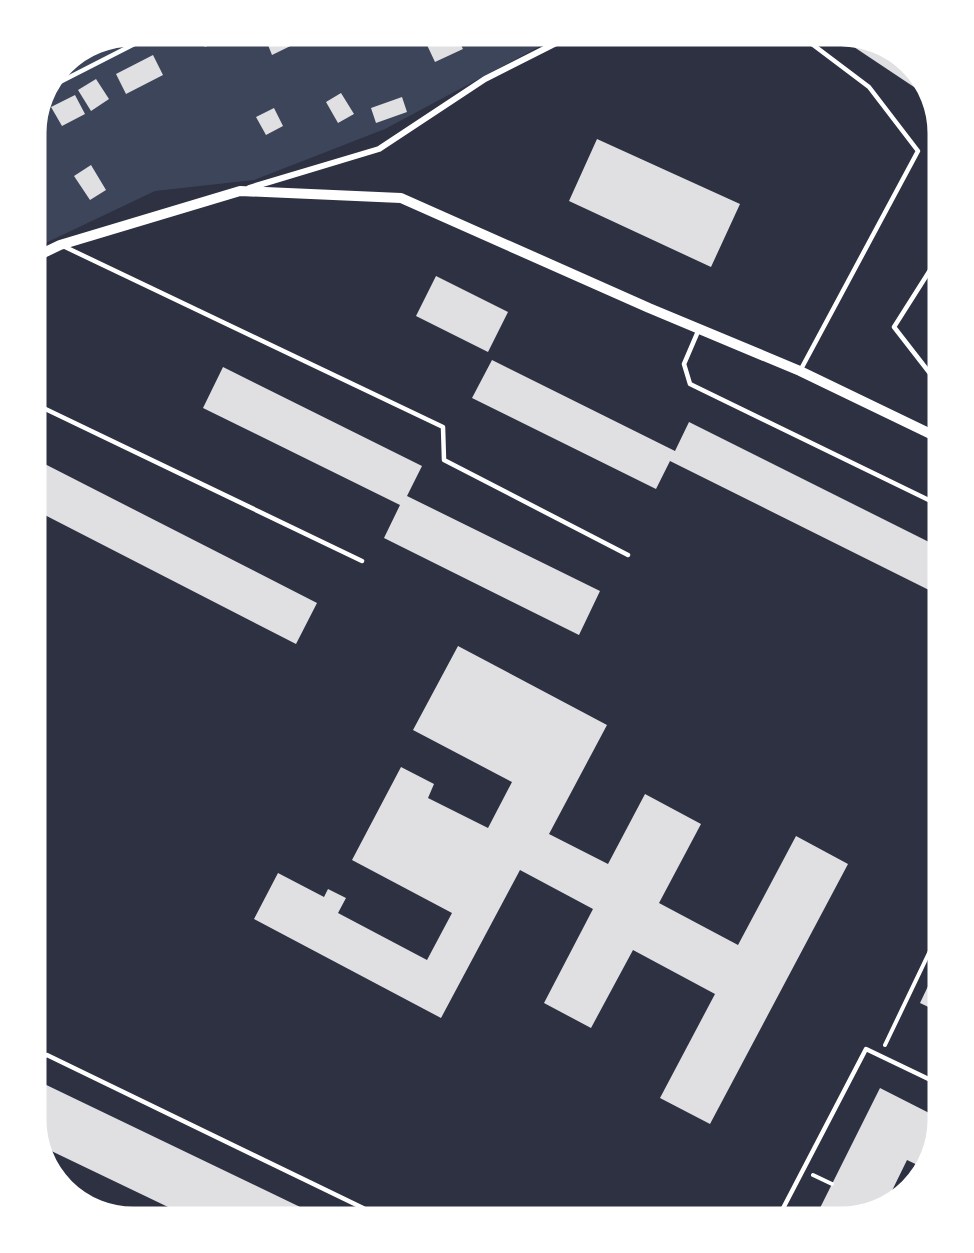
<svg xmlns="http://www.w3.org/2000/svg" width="974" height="1253" viewBox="0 0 974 1253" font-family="Lato,sans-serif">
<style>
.green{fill:#3c4559}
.building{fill:#e0e0e3}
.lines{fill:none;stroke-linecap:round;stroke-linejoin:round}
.path{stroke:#fff;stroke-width:4}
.service{stroke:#fff;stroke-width:4.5}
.minor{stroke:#fff;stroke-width:6}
.tertiary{stroke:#fff;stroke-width:10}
.rim{fill:none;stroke:#fff;stroke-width:3}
</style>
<rect width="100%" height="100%" fill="#2d3142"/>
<path class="green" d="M 133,35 L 561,35 L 385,129 L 254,180 L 155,191 L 35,248 L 35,127 L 68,59 Z"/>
<path class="building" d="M 198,35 L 229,35 L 205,47 Z
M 264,35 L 313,35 L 272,55 Z
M 450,35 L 456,35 L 463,49 L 435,62 L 427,45 Z
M 836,35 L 847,35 L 890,48 L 923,79 L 929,97 Z
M 153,55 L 163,75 L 126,94 L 116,74 Z
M 96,79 L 109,99 L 91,111 L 78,90 Z
M 341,93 L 354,114 L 338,123 L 326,102 Z
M 75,95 L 85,114 L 62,126 L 51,107 Z
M 402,97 L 407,112 L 376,123 L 371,108 Z
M 274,108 L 283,126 L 266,135 L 256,117 Z
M 35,125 L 44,139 L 35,145 Z
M 597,139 L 740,204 L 711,267 L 569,201 Z
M 91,165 L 106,190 L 90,200 L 74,176 Z
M 436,276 L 508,312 L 488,352 L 416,316 Z
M 492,360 L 675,451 L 689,422 L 939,547 L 939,595 L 670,461 L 656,489 L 472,398 Z
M 223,367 L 422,466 L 407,496 L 600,591 L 579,635 L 384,538 L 400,505 L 203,408 Z
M 35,459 L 317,603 L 296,644 L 35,510 Z
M 458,646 L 607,725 L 549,834 L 608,864 L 645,794 L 701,824 L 659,903 L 738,945 L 796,836 L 848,864 L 710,1124 L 660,1098 L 715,994 L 633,950 L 591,1028 L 544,1003 L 593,909 L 520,870 L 441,1018 L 254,919 L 278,873 L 324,897 L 328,889 L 346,898 L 338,913 L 427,960 L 452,913 L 352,860 L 401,767 L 434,784 L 428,798 L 488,828 L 512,782 L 413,730 Z
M 939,963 L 939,1012 L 920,1003 Z
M 36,1080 L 323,1218 L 191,1218 L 43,1147 L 34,1120 L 35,1084 Z
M 880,1088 L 939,1118 L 926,1169 L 907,1160 L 885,1205 L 841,1218 L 815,1218 Z"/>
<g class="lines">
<path class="path" d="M 885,1045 L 939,932
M 813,1175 L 832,1184"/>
<path class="service" d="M 800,35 L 869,87 L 918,151 L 800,371
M 56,84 L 152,35
M 63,246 L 443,427 L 444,460 L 628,555
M 699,329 L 684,364 L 690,384 L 939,505
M 939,385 L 894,327 L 939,256
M 35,404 L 362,561
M 35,1061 L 47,1055 L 361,1207 L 381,1218
M 778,1218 L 866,1049 L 939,1084"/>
<path class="minor" d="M 249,188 L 379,149 L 485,79 L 572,35"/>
<path class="tertiary" d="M 35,257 L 60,245 L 240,191 L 401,198 L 649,308 L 800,371 L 939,438"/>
</g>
<path d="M0 0H974V1253H0ZM133 45H841A88 88 0 0 1 929 133V1120A88 88 0 0 1 841 1208H133A88 88 0 0 1 45 1120V133A88 88 0 0 1 133 45Z" fill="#fff" fill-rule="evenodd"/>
<path class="rim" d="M133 45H841A88 88 0 0 1 929 133V1120A88 88 0 0 1 841 1208H133A88 88 0 0 1 45 1120V133A88 88 0 0 1 133 45Z"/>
</svg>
